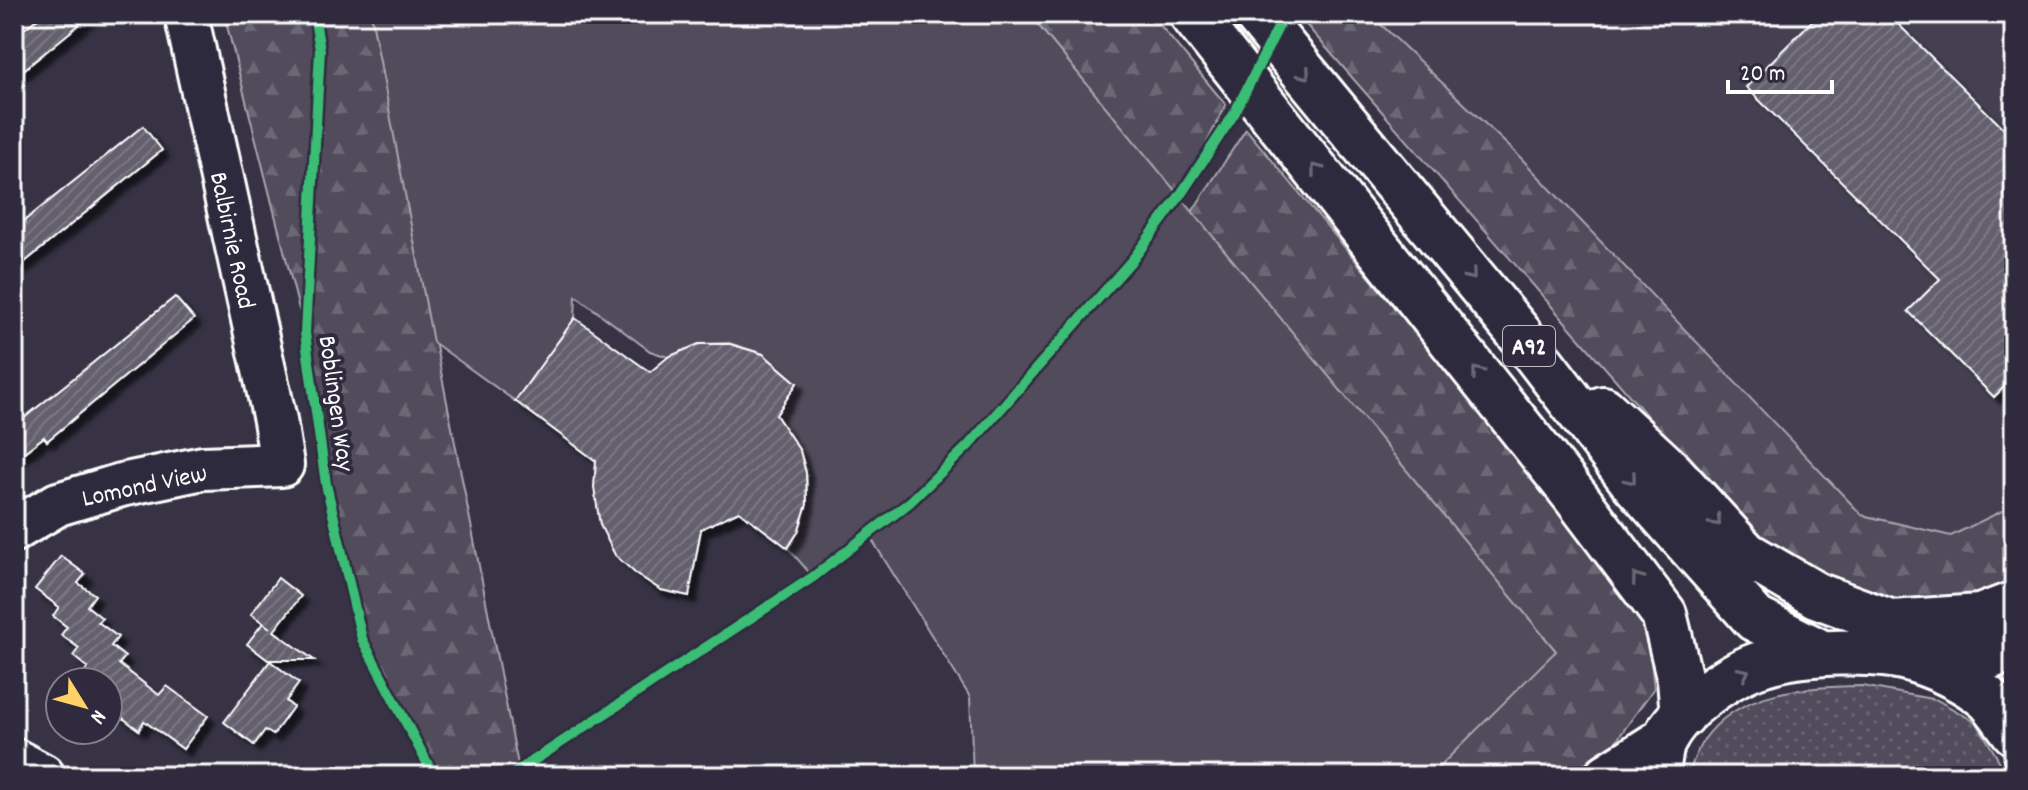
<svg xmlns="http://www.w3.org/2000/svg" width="2028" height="790" viewBox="0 0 2028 790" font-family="Dekko,sans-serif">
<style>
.built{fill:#444051}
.grass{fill:url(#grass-dots);stroke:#a8a6ae;stroke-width:2}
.forest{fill:url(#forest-firs);stroke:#a8a6ae;stroke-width:2}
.park{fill:#514c5c;stroke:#a8a6ae;stroke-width:2}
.building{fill:url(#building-hatch);stroke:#fff;stroke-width:2;filter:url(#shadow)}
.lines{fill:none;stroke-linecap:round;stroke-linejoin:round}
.minor-casing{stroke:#fff;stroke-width:48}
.tertiary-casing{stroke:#fff;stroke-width:50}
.primary-casing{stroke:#fff;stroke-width:50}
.trunk-casing{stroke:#fff;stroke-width:50}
.minor{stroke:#2f2a3d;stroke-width:42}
.tertiary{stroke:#2f2a3d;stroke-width:44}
.primary{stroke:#2f2a3d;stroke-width:44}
.trunk{stroke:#2f2a3d;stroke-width:44}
.cycleway-casing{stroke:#2f2a3d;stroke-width:15}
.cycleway{stroke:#3abd76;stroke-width:10}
.oneway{stroke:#6d6a77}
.labels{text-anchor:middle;stroke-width:8;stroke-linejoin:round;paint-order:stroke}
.shield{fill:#2f2a3d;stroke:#c1bfc5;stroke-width:2}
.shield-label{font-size:24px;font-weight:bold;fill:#fff}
.street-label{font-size:26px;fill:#fff;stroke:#2f2a3d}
</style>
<defs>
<pattern id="grass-dots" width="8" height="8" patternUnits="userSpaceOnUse" patternTransform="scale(2)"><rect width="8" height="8" fill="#514c5c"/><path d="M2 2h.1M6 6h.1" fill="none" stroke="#6b6774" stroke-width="1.8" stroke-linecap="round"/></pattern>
<pattern id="forest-firs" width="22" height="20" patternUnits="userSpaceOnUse" patternTransform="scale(2)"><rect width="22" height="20" fill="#514c5c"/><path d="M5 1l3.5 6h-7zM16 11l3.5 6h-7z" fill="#6b6774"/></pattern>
<pattern id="building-hatch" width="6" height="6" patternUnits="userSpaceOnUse" patternTransform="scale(2)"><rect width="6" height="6" fill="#635f6d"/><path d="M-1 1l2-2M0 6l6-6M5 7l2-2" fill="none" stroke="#7a7783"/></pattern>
<filter id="shadow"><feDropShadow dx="7" dy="7" stdDeviation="2" flood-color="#0009"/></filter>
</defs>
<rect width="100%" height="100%" fill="#373345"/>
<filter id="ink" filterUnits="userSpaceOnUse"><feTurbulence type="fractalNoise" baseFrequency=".0125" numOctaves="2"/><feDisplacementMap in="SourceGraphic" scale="16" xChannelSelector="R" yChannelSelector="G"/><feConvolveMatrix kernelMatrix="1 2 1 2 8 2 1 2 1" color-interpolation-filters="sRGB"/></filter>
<g filter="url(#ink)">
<path class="built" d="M 1370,14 L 2014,14 L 2014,505 L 1951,536 L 1862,515 L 1518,155 Z"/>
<path class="grass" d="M 1862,686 L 1937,700 L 1977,723 L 2008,776 L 1688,776 C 1692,765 1696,751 1703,741 C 1739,689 1804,687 1862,686 Z"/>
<path class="forest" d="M 224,14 L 371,14 L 519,770 L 510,776 L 434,776 L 362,639 L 330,508 L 305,333 Z
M 1029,14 L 1151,14 L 1226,105 L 1179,197 Z
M 1309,14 L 1370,14 L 1518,155 L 1862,515 L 1951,536 L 2014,505 L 2014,582 L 1979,597 L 1900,601 L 1831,581 L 1757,542 L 1302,20 Z
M 1246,129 L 1616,573 L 1648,634 L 1654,688 L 1609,751 L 1562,776 L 1430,776 L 1555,650 L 1192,212 Z"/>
<path class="park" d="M 371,14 L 1029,14 L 1556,651 L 1430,776 L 973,776 L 970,697 L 869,535 L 813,577 L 788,548 C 805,519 815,485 800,453 C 795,441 782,429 774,418 L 797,383 L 763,354 L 729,343 L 699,344 L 668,357 L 650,351 L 576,296 L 575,319 L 515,401 L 433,342 Z"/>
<path class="building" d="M 43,14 L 92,14 L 14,78 L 14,37 Z
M 1819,14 L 1888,14 L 2014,139 L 2014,377 L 1994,397 L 1908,311 L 1940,279 L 1746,87 Z
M 143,126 L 162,150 L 14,271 L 14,229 Z
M 175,297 L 194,319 L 47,441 L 44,437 L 14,460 L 14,426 Z
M 575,318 L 650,372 L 668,357 L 699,344 L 730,344 L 763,354 L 797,383 L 776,415 L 800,451 L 806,473 L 807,504 L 798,532 L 788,548 L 739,511 L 701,529 L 689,596 L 661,590 L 635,573 L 615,555 L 600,525 L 594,487 L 596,461 L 515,401 Z
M 61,556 L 85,574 L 78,583 L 95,595 L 87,606 L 102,618 L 98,622 L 118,637 L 111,646 L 125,657 L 119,664 L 159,695 L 167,686 L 208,716 L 183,749 L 144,721 L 139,730 L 108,707 L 108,682 L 78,682 L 88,668 L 73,656 L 79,648 L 61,635 L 67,627 L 53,616 L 59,607 L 35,589 Z
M 278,578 L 301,596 L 274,631 L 314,660 L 268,660 L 247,644 L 263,623 L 270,628 L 251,614 Z
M 270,661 L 299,683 L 286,701 L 293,707 L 273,735 L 265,730 L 254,745 L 224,722 Z"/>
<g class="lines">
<g class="minor-casing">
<path id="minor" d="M 14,530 L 58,504 L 121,485 L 203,468 L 282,465 L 275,420 L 186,14"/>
</g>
<g class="tertiary-casing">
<path id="tertiary" d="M 14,761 L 42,776
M 1607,776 L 1664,740"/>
</g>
<g class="primary-casing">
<path id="primary" d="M 1915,660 L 1991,656 L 2014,648"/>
</g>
<g class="trunk-casing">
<path id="trunk" d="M 1192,14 L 1575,496 L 1664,614 L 1680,680 L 1683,715
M 1256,14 L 1518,332 L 1633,482 L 1755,619 L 1822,653
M 1603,409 L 1670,471 L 1746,554 L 1816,595 L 1892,623 L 1980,617 L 2014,604
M 1656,776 C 1659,765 1659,750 1664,740 C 1678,709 1732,672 1764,663 C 1803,651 1879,648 1917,661 C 1941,669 1968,682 1987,698 C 1997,707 2005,721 2014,732"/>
</g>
<use href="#minor" class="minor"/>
<use href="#tertiary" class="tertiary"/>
<use href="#primary" class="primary"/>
<use href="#trunk" class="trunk"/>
<g class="cycleway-casing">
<path id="cycleway" d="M 314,14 L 320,50 L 305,333 L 326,484 L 362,639 L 434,776
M 510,776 L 813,577 L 910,502 L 968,446 L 1133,259 L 1179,197 L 1234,114 L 1285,14"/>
</g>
<use href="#cycleway" class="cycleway"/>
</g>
<defs><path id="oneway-chevron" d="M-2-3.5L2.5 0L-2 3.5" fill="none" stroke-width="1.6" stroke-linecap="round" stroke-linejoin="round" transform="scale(2)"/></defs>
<g class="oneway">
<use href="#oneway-chevron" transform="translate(1305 74) rotate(50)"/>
<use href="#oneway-chevron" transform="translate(1316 169) rotate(-128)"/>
<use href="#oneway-chevron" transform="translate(1471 275) rotate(50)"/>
<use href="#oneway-chevron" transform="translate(1477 372) rotate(-128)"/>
<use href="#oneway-chevron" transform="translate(1631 479) rotate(51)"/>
<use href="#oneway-chevron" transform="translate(1716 521) rotate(47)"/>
<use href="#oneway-chevron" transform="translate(1637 578) rotate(-126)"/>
<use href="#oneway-chevron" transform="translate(1744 673) rotate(-27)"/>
</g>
</g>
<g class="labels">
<rect class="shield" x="1503" y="326" width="52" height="40" rx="6"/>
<g class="shield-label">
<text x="1529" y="354">A92</text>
</g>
<g class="street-label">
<text transform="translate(234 240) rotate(78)" y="9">Balbirnie Road</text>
<text transform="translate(338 403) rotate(82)" y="9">Boblingen Way</text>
<text transform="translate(144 484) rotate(-12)" y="9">Lomond View</text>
</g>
</g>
<rect width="2028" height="790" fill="none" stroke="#2f2a3d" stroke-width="48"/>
<rect x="24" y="24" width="1980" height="742" fill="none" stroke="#fff" stroke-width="3" filter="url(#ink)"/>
<g transform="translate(84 706) rotate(127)"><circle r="38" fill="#2f2a3d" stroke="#827f8b" stroke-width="2"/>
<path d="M0-6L14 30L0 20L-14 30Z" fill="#ffd166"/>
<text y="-12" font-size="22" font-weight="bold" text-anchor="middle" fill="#ffffff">N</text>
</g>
<path d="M1728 80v12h104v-12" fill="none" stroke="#ffffff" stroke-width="4"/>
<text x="1740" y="80" font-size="24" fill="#ffffff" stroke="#2f2a3d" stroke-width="6" paint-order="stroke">20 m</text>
</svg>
